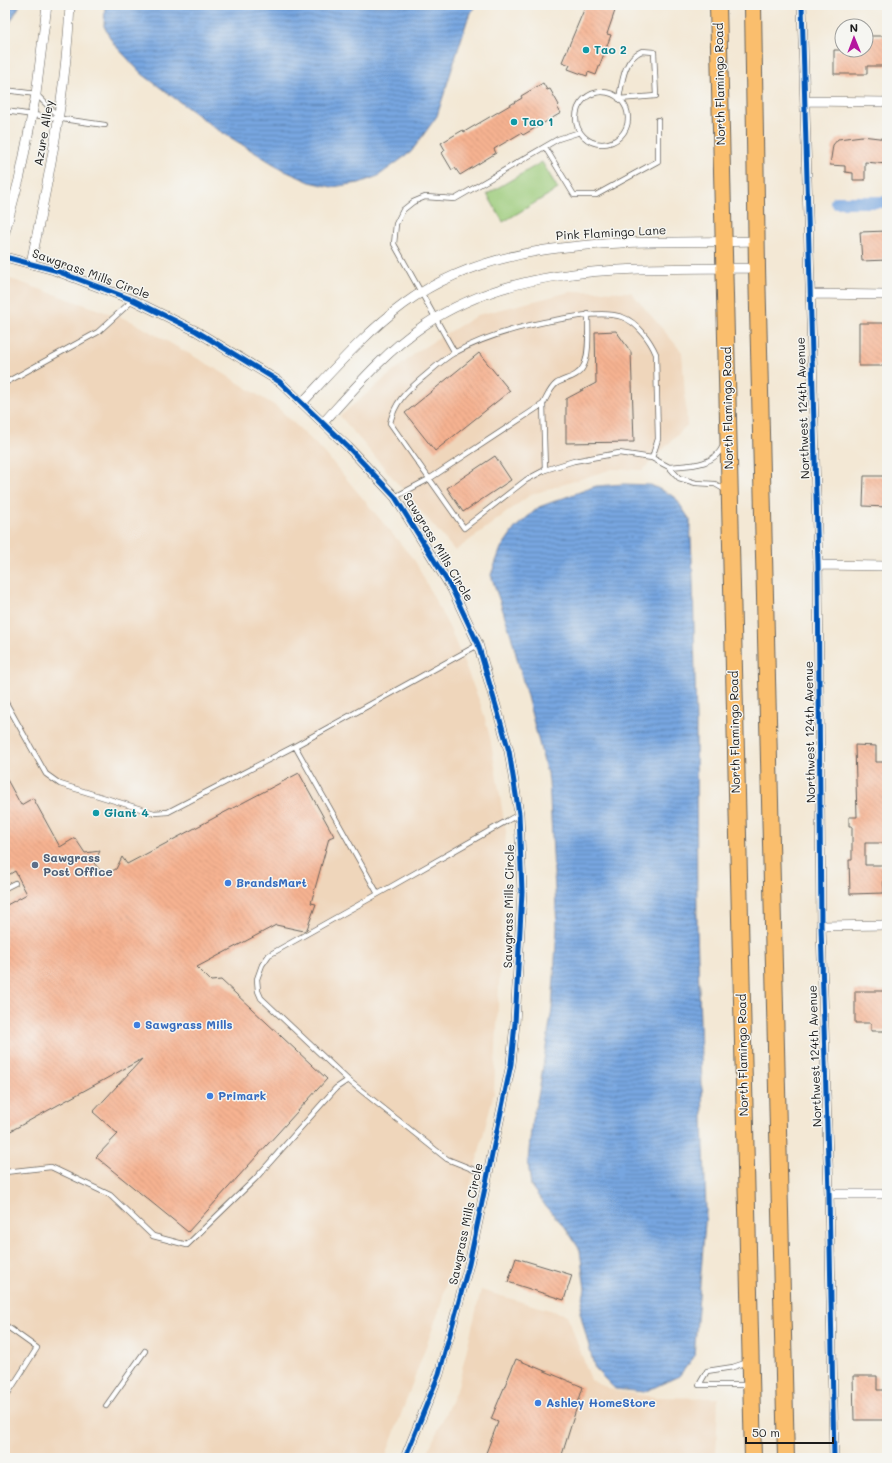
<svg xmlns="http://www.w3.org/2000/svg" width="892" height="1463" viewBox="0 0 892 1463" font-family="Mali,sans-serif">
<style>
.built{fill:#efd6bb}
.pitch{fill:#9ccb7a;stroke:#5c744b}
.water{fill:url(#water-rules);stroke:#4a617e}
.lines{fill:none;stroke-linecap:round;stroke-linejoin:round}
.canal{stroke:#77a6e0;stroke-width:12}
.building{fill:url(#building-back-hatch)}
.service-casing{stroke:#67635d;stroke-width:6}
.minor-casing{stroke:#67635d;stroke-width:10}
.trunk-casing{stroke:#67635d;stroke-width:18}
.service{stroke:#fff;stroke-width:4.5}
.minor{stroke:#fff;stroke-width:9}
.trunk{stroke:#fabe6d;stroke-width:16}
.cycleway-casing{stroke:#f6f6f2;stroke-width:8}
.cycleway{stroke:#0057b8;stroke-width:5}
.culture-dot{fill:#0f9aa8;stroke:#f6f6f2;stroke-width:1.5}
.service-dot{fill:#5c6f8a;stroke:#f6f6f2;stroke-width:1.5}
.shop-dot{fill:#3f7fe0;stroke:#f6f6f2;stroke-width:1.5}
.labels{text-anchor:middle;stroke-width:3;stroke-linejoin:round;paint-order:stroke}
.culture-label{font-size:12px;font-weight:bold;fill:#0d838f;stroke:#f6f6f2;text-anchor:start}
.street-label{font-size:12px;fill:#1c1c1c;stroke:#f6f6f2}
.service-label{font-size:12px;font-weight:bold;fill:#4e5e75;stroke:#f6f6f2;text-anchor:start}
.shop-label{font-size:12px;font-weight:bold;fill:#366cbe;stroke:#f6f6f2;text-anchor:start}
</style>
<defs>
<pattern id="water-rules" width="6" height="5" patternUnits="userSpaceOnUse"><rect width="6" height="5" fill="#77a6e0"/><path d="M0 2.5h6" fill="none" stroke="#6186b5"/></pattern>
<pattern id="building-back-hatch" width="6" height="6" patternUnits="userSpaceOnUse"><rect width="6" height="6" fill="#f6b291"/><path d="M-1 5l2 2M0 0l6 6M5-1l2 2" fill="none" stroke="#d2987c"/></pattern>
</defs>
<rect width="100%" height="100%" fill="#f6f6f2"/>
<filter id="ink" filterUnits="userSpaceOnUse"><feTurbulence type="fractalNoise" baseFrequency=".025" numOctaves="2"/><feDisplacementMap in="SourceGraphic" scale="8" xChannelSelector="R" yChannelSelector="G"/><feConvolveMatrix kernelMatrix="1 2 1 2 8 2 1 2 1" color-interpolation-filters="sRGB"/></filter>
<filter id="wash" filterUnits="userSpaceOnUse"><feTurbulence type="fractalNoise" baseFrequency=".012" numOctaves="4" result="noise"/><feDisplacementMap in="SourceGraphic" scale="16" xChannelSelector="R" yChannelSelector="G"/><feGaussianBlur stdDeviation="0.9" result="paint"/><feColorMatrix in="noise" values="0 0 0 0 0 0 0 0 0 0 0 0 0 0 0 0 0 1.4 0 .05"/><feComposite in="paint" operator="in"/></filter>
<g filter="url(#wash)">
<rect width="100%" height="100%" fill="#f3e8d5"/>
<path class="built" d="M 5,277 L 131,321 L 218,370 L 277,407 L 324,452 L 415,561 L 451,631 L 481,705 L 490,737 L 506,832 L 494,1092 L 439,1311 L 385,1458 L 5,1458 Z
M 574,291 L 631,292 L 682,352 L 687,425 L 643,470 L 612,469 L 530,495 L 455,551 L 340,416 L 419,350 L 478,315 Z
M 481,1290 L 567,1315 L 591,1380 L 601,1385 L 616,1391 L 654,1397 L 718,1398 L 716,1458 L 425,1458 L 458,1386 Z"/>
<path class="pitch" d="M 542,162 L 558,189 L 503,222 L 487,194 Z"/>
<path class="water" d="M 5,5 L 20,5 L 5,31 Z
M 105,5 L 475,5 L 467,21 L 437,116 L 411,152 L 378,176 L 359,183 L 332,187 L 310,182 L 285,171 L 215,128 L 142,74 L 113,43 L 104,26 Z
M 624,484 L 651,485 L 675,497 L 690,520 L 693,580 L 696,722 L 697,928 L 706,1211 L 694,1357 L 679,1376 L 644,1392 L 615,1389 L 595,1369 L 580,1312 L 585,1289 L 580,1250 L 565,1227 L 547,1208 L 531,1186 L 528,1161 L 532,1120 L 539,1092 L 552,1009 L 557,927 L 549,781 L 511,635 L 491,575 L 501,548 L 515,528 L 539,507 L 596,486 Z"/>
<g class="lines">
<path class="canal" d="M 836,202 L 887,202"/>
</g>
<g id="blocks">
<path class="building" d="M 586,5 L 617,5 L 607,34 L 611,35 L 596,75 L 588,72 L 587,76 L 568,69 L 570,65 L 562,62 Z
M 866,36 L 887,36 L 887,66 L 867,66 L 867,74 L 834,74 L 834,50 L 866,50 Z
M 543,83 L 547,90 L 550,89 L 559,105 L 557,107 L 561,113 L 523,135 L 521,133 L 494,149 L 496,153 L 460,175 L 455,168 L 452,170 L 442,153 L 445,150 L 441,143 L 463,130 L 464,132 L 522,98 L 521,96 Z
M 862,136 L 887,139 L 887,164 L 865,162 L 865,180 L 853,180 L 853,173 L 845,172 L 845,166 L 830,165 L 833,145 L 838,139 Z
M 887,231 L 887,260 L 862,261 L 860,232 Z
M 859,323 L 887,323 L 887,366 L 859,366 Z
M 616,331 L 631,352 L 634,442 L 566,443 L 566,399 L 596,383 L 595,332 Z
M 479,353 L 510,391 L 435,451 L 405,413 Z
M 495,456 L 511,480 L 463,512 L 447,488 Z
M 864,476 L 887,476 L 887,507 L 863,506 Z
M 855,745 L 876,746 L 876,762 L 887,762 L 887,843 L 865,843 L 865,865 L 883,865 L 884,893 L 850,894 L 849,860 L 852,860 L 852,826 L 849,826 L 849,817 L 857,817 Z
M 299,773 L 334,836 L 329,838 L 311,903 L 316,904 L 307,929 L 304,931 L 276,925 L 197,967 L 211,981 L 221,980 L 327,1079 L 188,1232 L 96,1157 L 118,1134 L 93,1112 L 142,1059 L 5,1134 L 5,906 L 27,894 L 15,871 L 5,877 L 5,776 L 21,805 L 33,798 L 60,847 L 75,838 L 85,853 L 100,851 L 94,863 L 104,875 L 116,869 L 122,857 L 127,864 Z
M 855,991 L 887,991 L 887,1031 L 871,1031 L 871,1023 L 855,1023 Z
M 516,1258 L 572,1275 L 564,1300 L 508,1282 Z
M 516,1359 L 583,1387 L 561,1458 L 484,1458 L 498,1422 L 491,1419 Z
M 853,1376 L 877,1376 L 877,1390 L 887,1390 L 887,1420 L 854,1420 Z"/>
</g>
</g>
<g filter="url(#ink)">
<use href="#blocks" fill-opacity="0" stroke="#67635d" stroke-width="1"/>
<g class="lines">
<g class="service-casing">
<path id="service" d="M 642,51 L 654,52 L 656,96 L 619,99 C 622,82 624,58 642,51 Z
M 5,90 L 36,94 L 58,116
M576 118a26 26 0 1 1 52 0a26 26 0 1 1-52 0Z
M 5,111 L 105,125
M 545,147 L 574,195 L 596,195 L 658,161 L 658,120
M 455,353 L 394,244 L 396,224 L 403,210 L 413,202 L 425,197 L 455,199 L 558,139 L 580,132
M 5,383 L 98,332 L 133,300
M 543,404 C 547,397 550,388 557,383 C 566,378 578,377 583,367 C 590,356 588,328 588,314
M 652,458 L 658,439 L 656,354 C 650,340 637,322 622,317 C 605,311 578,316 561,319 C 525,325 487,335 454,353 C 442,360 432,370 421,379 C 405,393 395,402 390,423 L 464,528 L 526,480 L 545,470 L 574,461 L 619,453 L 652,458 L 669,467 L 679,478 L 696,483 L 715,484 L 727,491
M 669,467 C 689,465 713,467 723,446
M 395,497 L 429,479 L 543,404 L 545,470
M 5,701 L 46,774 L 60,784 L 154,813 L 168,812 L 295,746
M 5,888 L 15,883
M 378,894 L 519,814
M 348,1080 L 261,998 L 258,991 L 257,979 L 262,965 L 269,955 L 378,894 L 295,746 L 478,645
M 5,1172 L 51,1167 L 110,1195 L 153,1236 L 187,1245 L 255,1179 L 336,1088 L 348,1080 L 447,1159 L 487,1175
M 5,1325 L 37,1348 L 5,1398
M 748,1385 L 699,1385 L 707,1371 L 733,1367 L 748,1362
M 106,1406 L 145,1351
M 358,1458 L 361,1458"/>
</g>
<g class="minor-casing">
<path id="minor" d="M 802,5 L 818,565 L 821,926 L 829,1194 L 834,1458
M 805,101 L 887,102
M 5,232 L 20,176 L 36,94 L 47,5
M 5,257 L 54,270 L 133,300 L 196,331 L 280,382 L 348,447 L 395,497 L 452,589 L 478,644 L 509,751 L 519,814 L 522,892 L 515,1023 L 511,1064 L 469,1264 L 439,1374 L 405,1458
M 31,263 C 49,177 66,93 70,5
M 810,294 L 887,295
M 302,403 C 334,369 366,332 404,304 C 503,231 640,244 757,241
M 323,423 C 354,389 385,352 423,326 C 521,259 644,270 757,268
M 818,565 L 887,566
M 821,926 L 887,925
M 829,1194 L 887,1194"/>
</g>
<g class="trunk-casing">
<path id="trunk" d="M 718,5 L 753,1458
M 753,5 L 757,268 L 786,1458"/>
</g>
<use href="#service" class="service"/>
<use href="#minor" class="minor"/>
<use href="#trunk" class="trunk"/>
<g class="cycleway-casing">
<path id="cycleway" d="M 802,5 L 818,565 L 821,926 L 829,1194 L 834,1458
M 5,257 L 54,270 L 133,300 L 196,331 L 280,382 L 348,447 L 395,497 L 452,589 L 478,644 L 509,751 L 519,814 L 522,892 L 515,1023 L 511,1064 L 469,1264 L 439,1374 L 405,1458"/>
</g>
<use href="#cycleway" class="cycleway"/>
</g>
</g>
<g class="culture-dot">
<circle cx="586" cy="50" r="4"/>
<circle cx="514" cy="122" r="4"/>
<circle cx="96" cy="813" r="4"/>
</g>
<circle class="service-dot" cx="35" cy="865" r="4"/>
<g class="shop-dot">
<circle cx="228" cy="883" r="4"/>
<circle cx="137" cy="1025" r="4"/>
<circle cx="210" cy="1096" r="4"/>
<circle cx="538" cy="1403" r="4"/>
</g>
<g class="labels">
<g class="culture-label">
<text x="594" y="54">Tao 2</text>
<text x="522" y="126">Tao 1</text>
<text x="104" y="817">Giant 4</text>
</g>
<g class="street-label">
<text transform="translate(720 84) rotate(-91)" y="4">North Flamingo Road</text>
<text transform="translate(44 133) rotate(-80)" y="4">Azure Alley</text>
<text transform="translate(611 233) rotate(-3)" y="4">Pink Flamingo Lane</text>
<text transform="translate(91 274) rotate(20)" y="4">Sawgrass Mills Circle</text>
<text transform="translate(728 408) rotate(-91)" y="4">North Flamingo Road</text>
<text transform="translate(803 408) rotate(-92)" y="4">Northwest 124th Avenue</text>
<text transform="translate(438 547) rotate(59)" y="4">Sawgrass Mills Circle</text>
<text transform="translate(735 732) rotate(-91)" y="4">North Flamingo Road</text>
<text transform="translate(810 732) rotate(-91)" y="4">Northwest 124th Avenue</text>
<text transform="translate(509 906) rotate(-89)" y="4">Sawgrass Mills Circle</text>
<text transform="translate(743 1055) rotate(-91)" y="4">North Flamingo Road</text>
<text transform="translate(815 1056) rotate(-92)" y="4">Northwest 124th Avenue</text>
<text transform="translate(466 1224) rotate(-78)" y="4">Sawgrass Mills Circle</text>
</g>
<g class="service-label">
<text x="43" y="862">Sawgrass<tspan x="43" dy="14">Post Office</tspan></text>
</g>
<g class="shop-label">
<text x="236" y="887">BrandsMart</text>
<text x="145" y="1029">Sawgrass Mills</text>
<text x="218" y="1100">Primark</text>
<text x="546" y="1407">Ashley HomeStore</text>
</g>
</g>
<rect width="892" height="1463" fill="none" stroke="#f6f6f2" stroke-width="20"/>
<g transform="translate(854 38) rotate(359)"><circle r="19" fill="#f6f6f2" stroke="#9f9f9c"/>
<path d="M0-3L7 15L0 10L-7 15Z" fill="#b5179e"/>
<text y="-6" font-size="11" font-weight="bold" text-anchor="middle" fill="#1c1c1c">N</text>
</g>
<path d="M746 1437v6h87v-6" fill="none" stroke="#1c1c1c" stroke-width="2"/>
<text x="752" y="1437" font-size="12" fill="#1c1c1c" stroke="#f6f6f2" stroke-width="3" paint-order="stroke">50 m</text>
</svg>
